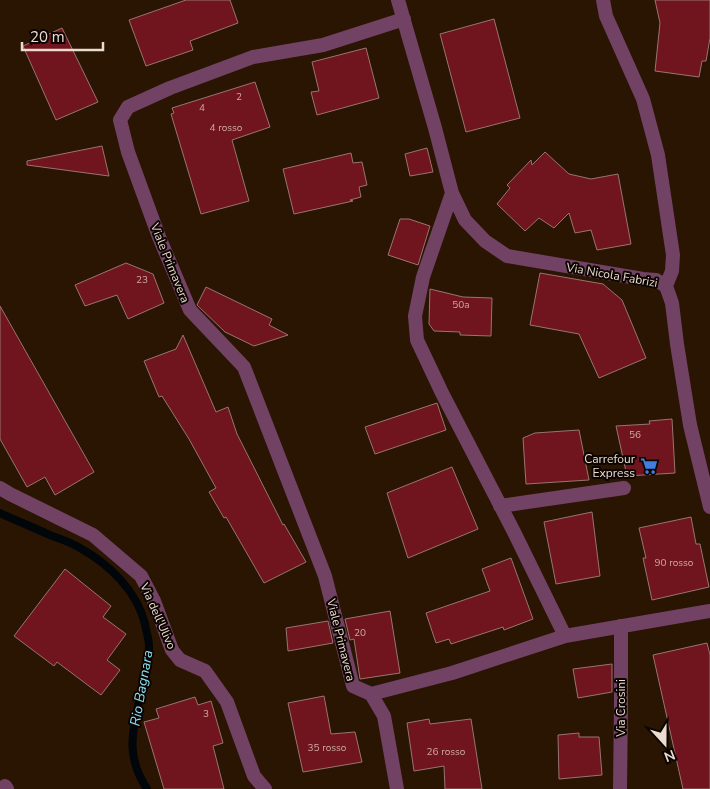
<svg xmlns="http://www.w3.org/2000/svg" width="710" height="789" viewBox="0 0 710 789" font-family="'Nunito Sans',sans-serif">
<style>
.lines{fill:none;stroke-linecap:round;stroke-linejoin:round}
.stream{stroke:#000609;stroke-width:8}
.building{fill:#70141d;stroke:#997472}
.pedestrian{stroke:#724265;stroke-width:14}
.minor{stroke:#724265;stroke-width:14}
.labels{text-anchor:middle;stroke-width:4;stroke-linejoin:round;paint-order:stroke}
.number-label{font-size:10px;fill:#ccaaa2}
.street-label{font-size:12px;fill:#ebdccf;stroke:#0c0401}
.poi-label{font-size:12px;fill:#ebdccf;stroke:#0c0401;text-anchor:end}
.water-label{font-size:14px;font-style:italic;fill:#88e4fa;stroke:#0c0401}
</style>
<rect width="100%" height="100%" fill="#2a1502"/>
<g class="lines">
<path class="stream" d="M 0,513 C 17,521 35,528 52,536 C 61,539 72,543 80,548 C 109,564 137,591 145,624 C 146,631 149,639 149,646 C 149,664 143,684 139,702 C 131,736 127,758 147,789"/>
</g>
<path class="building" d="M 186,0 L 230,0 L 238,23 L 190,41 L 193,50 L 146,66 L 129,20 Z
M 655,0 L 710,0 L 710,38 L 706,61 L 702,61 L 699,77 L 655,71 L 660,23 Z
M 494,19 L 520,118 L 466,132 L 440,34 Z
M 62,28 L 98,102 L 56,120 L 23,46 Z
M 366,48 L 379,98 L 317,115 L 311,92 L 319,91 L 312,62 Z
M 255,82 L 270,127 L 232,140 L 249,201 L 201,214 L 171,114 L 174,113 L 172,108 Z
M 102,146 L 109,176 L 27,165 L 27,161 Z
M 427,148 L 433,172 L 410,176 L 405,154 Z
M 545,152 L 569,174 L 591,179 L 618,174 L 631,244 L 597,250 L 591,230 L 575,233 L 569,213 L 554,228 L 539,218 L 525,231 L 497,204 L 510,188 L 507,185 L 531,160 L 532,165 Z
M 351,153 L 353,163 L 362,162 L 367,185 L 359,187 L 361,197 L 350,200 L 353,201 L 294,214 L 283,169 Z
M 400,219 L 409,219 L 430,226 L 418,265 L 388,255 Z
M 126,263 L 153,274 L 164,303 L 128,319 L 117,295 L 85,306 L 75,285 Z
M 540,273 L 603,284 L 622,300 L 646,358 L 599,378 L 579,334 L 530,325 Z
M 206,287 L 272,319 L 269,325 L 288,335 L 254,346 L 225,332 L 197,305 Z
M 430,289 L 463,297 L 492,298 L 491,336 L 460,335 L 460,332 L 434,331 L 429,324 Z
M 0,306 L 94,472 L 55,495 L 45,477 L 27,487 L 0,439 Z
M 183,335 L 216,412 L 228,407 L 237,434 L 283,525 L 284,524 L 306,562 L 264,583 L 226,517 L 224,518 L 209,492 L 216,488 L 189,439 L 162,396 L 159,397 L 144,361 L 176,349 Z
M 437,403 L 446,430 L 375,454 L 365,427 Z
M 672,419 L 675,473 L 627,476 L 616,426 L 650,424 L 649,421 Z
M 579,430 L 589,480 L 526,484 L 523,438 L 535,433 Z
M 452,467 L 478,529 L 408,558 L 387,493 Z
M 592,512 L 600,576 L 556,584 L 544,522 Z
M 691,517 L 696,544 L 700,544 L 709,587 L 652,600 L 643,558 L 646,558 L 639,528 Z
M 511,558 L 533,619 L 504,630 L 503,627 L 451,644 L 449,639 L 436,643 L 426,613 L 490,591 L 482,569 Z
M 65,569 L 111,606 L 103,617 L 126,634 L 107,660 L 120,670 L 101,695 L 57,662 L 54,666 L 14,636 Z
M 390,611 L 400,673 L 360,679 L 354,639 L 350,640 L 345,619 Z
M 328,621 L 333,643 L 288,651 L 286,628 Z
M 707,643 L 710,655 L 710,789 L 683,789 L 653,655 Z
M 612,664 L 612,692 L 578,698 L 573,669 Z
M 324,696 L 331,734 L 355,732 L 362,762 L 303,772 L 288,703 Z
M 195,697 L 198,705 L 211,701 L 223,743 L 213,746 L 224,789 L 164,789 L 144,722 L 159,718 L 156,709 Z
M 429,719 L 430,724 L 471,719 L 482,789 L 445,789 L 444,766 L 414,771 L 407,723 Z
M 579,733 L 579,737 L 599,737 L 602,775 L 559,779 L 558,735 Z"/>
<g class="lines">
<path class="pedestrian" d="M 0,488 L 10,494 L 93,535 L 141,576 L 154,601 L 172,650 L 180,660 L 205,671 L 227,702 L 254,776 L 265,789
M 620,789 L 621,702 L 621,626"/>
<path class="minor" d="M 398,0 L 435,128 L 452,193 L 465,220 L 485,241 L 507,256 L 643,279 L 656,280 L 666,286 L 672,303 L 677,344 L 690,425 L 710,507
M 603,0 L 606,16 L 643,99 L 658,155 L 673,255 L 672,271 L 666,286
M 404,19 L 323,45 L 253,57 L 170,88 L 128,107 L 120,120 L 128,152 L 159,237 L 190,310 L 244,367 L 325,576 L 353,686 L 371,694 L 452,673 L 565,636 L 710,611
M 452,193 L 423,277 L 415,316 L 417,340 L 442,393 L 514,532 L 565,636
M 500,506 L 624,488
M 371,694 L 384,716 L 397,789
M 5,786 L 7,789"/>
</g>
<defs>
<g id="supermarket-bare" transform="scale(1.35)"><path d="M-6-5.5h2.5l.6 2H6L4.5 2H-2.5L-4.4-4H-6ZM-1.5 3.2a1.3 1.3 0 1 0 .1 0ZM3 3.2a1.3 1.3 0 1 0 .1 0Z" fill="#3f7fe0" stroke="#0c0401" stroke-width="2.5" paint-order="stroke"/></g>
</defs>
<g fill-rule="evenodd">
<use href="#supermarket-bare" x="649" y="466"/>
</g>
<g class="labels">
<g class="number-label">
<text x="239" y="100">2</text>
<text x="202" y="111">4</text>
<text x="226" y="131">4 rosso</text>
<text x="142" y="283">23</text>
<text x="461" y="308">50a</text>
<text x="635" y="438">56</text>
<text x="674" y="566">90 rosso</text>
<text x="360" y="636">20</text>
<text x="206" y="717">3</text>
<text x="327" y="751">35 rosso</text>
<text x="446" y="755">26 rosso</text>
</g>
<g class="street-label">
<text transform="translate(170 263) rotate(68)" y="4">Viale Primavera</text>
<text transform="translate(612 275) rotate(10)" y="4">Via Nicola Fabrizi</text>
<text transform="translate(158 616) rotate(66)" y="4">Via dell'Ulivo</text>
<text transform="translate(341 640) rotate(76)" y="4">Viale Primavera</text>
<text transform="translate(621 708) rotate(-90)" y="4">Via Crosini</text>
</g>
<g class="poi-label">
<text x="635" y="463">Carrefour<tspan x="635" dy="14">Express</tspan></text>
</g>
<g class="water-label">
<text transform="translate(141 688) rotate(-80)" y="5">Rio Bagnara</text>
</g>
</g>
<g transform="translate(665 744) rotate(159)" stroke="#0c0401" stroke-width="4" paint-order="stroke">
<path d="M0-4L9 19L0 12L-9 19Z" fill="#ebdccf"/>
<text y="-8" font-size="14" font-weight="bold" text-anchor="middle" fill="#ebdccf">N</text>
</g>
<path d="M22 42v8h81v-8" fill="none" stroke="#ebdccf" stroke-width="2.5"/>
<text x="30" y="42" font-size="15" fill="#ebdccf" stroke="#0c0401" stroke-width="4" paint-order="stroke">20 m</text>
</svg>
